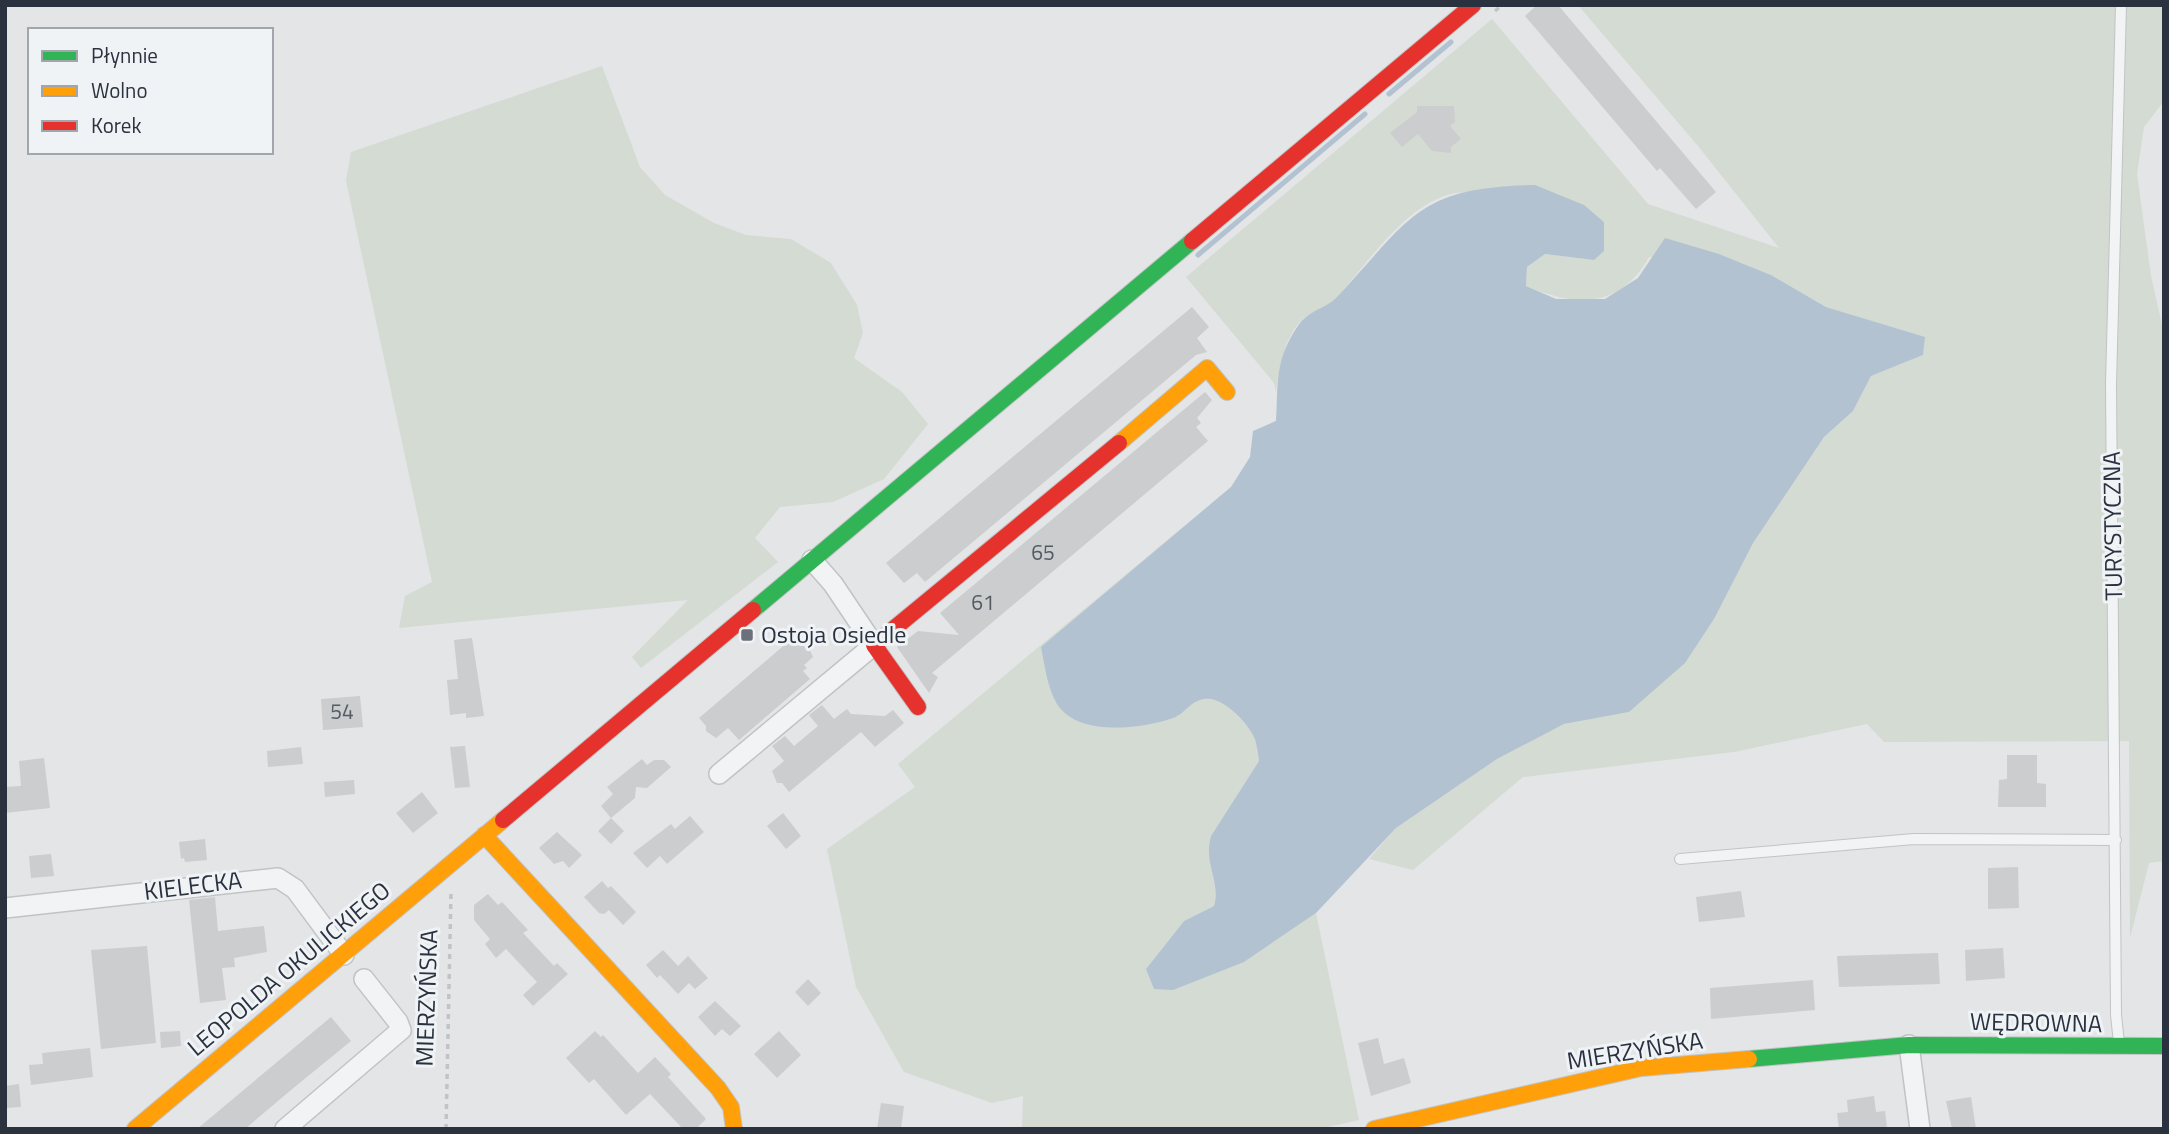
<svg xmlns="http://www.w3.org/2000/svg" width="2169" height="1134" viewBox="0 0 2169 1134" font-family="'Titillium Web',sans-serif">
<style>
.green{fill:#d4dbd3}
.water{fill:#b2c2d1}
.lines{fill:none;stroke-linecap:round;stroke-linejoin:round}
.stream{stroke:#b2c2d1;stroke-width:5}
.building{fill:#cbcdcf}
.lane-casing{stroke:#c1c3c5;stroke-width:12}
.street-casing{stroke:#c1c3c5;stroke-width:22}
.fast-casing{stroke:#c1c3c5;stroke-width:18}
.slow-casing{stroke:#c1c3c5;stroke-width:18}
.jam-casing{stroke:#c1c3c5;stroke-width:18}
.path{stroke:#c1c3c7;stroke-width:3.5;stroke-dasharray:5 5;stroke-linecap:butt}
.lane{stroke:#f1f3f4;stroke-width:10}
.street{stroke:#f1f3f4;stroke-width:19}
.fast{stroke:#30b455;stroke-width:16}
.slow{stroke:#ff9f0a;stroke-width:16}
.jam{stroke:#e5322d;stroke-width:16}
.poi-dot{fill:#6b717a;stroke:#f0f3f6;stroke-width:2.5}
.labels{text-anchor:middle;stroke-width:6;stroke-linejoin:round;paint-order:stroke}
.number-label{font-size:21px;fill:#535a64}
.street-label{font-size:24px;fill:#2a323f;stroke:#f0f3f6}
.poi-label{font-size:24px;fill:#2a323f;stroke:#f0f3f6;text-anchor:start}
</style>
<rect width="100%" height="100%" fill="#e3e5e7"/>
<path class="green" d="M 1578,5 L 2164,5 L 2164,101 L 2144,127 L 2137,174 L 2151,276 L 2164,334 L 2164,861 L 2149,863 L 2130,938 L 2129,741 L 1884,742 L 1867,724 L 1734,752 L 1523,777 L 1413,870 L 1369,859 L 1396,828 L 1497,759 L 1564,724 L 1629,712 L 1824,437 L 1853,411 L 1871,376 L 1923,355 L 1924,337 L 1826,307 L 1771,275 L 1719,254 L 1649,257 C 1620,309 1575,307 1526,286 L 1527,267 L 1545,254 L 1594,260 L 1604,222 C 1571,194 1557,194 1516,194 C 1496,194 1467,189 1447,195 C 1402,210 1369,261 1339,295 C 1331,305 1318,309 1308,315 C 1285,330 1279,368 1276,392 L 1274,383 L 1186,277 L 1492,19 L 1648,204 L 1779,248 L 1698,146 Z
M 602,66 L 640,167 L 665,195 L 714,223 L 746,235 L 791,239 L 831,263 L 857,305 L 863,333 L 854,358 L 902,392 L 928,424 L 884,479 L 833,502 L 780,507 L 755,538 L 778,562 L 641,668 L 632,657 L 688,600 L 399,628 L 405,596 L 432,582 L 346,181 L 351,152 Z
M 1231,487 L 1101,727 C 1125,726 1147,725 1171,718 C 1180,716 1184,707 1192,702 C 1215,689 1249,718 1255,740 C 1258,746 1258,754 1259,761 L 1211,836 C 1204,860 1220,882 1214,906 L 1184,921 L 1146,969 L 1244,962 L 1316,913 L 1359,1120 L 1319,1129 L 1022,1129 L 1023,1096 L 992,1103 L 904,1072 L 856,987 L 827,849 L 915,787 L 898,764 Z"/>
<path class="water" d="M 1535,185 L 1584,205 L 1604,222 L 1604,251 L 1594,260 L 1545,254 L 1527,267 L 1526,286 L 1556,299 L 1605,299 L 1638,278 L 1665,238 L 1719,254 L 1771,275 L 1826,307 L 1925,337 L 1923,355 L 1871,376 L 1853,411 L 1824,437 L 1753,543 L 1714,619 L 1685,663 L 1629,712 L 1564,724 L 1497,759 L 1396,828 L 1316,913 L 1244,962 L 1173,990 L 1154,989 L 1146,969 L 1184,921 L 1214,906 C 1221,882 1203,863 1211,836 L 1259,761 C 1258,753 1257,743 1253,735 C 1246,721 1222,696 1204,699 C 1190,701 1185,714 1173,718 C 1141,729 1078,737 1057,704 C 1047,687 1045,666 1041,647 L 1231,487 L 1250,457 L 1253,431 L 1276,421 C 1278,395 1275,368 1288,343 C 1292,335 1299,322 1306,317 C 1315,309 1329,306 1337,297 C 1411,218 1417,187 1535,185 Z"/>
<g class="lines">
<path class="stream" d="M 1389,94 L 1451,42
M 1198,255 L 1365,114"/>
</g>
<path class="building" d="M 1537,5 L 1558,5 L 1716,192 L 1696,209 L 1660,168 L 1657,171 L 1525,16 Z
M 1417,106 L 1454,106 L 1455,122 L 1450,126 L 1461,139 L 1451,147 L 1451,153 L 1432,151 L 1418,134 L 1402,147 L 1390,133 L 1417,112 Z
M 1192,307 L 1209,327 L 1197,338 L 1207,352 L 1196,355 L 925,582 L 917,573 L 904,583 L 886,563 Z
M 1205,392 L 1212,400 L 1197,418 L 1201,423 L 1196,427 L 1208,441 L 932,673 L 938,677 L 929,693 L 897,647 L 918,631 L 959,635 L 940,613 Z
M 795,636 L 803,645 L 808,646 L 813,657 L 804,665 L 807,668 L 803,671 L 810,679 L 739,740 L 728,728 L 716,738 L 706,731 L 706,726 L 699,718 Z
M 472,638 L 484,716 L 466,718 L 466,713 L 450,715 L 447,680 L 458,679 L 454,640 Z
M 360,696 L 363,727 L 323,730 L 321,699 Z
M 822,705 L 834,719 L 847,709 L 851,714 L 885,716 L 893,710 L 904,723 L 875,747 L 861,732 L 789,792 L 782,783 L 777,783 L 772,771 L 784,761 L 772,746 L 785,736 L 794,746 L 818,726 L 809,715 Z
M 465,746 L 470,787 L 455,788 L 450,747 Z
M 301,747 L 303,764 L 268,767 L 267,751 Z
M 2007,755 L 2037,755 L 2037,783 L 2046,784 L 2046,807 L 1998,807 L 1999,780 L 2007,779 Z
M 44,758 L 50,808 L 5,813 L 5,787 L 21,786 L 19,761 Z
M 642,759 L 647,765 L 654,760 L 664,760 L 671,767 L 647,788 L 636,787 L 635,798 L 611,818 L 601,806 L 613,794 L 607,787 Z
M 354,780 L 355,794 L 325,797 L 324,782 Z
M 422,792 L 438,813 L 413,833 L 396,813 Z
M 783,813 L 801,836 L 786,849 L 767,826 Z
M 690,816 L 704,832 L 667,864 L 660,856 L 647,868 L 633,853 L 671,824 L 675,829 Z
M 611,818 L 624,831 L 611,844 L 598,831 Z
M 557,832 L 582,855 L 569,868 L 563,861 L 554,864 L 539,848 Z
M 205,839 L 207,860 L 185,862 L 184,858 L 181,859 L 179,842 Z
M 51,854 L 54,876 L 31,878 L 29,856 Z
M 2018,867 L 2019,908 L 1988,909 L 1988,868 Z
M 602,881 L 608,888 L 611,886 L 636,912 L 623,925 L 609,910 L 604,914 L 599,913 L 584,897 Z
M 1741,891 L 1745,917 L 1699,922 L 1696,897 Z
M 488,894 L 498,905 L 502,902 L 528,930 L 523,933 L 554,966 L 557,963 L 568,974 L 533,1006 L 523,995 L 537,982 L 506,949 L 496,958 L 485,944 L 490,939 L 474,920 L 474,905 Z
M 215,897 L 218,931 L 264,926 L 267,952 L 234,958 L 235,967 L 222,968 L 226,1000 L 200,1003 L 189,900 Z
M 147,946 L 156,1043 L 101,1049 L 91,950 Z
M 2003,948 L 2005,978 L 1966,981 L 1965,950 Z
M 663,950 L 678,966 L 688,956 L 708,978 L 695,989 L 689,983 L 678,994 L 660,975 L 657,978 L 646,965 Z
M 1938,953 L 1940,984 L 1839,987 L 1837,956 Z
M 808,979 L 821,993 L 808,1006 L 795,992 Z
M 1813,980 L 1815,1010 L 1711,1019 L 1710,988 Z
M 715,1001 L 741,1026 L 730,1036 L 722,1029 L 715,1036 L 698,1017 Z
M 331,1017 L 351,1041 L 291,1090 L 245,1129 L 197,1129 Z
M 180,1031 L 181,1046 L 161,1048 L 160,1032 Z
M 595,1031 L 601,1037 L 603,1035 L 638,1073 L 655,1057 L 671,1074 L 668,1077 L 706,1119 L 696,1129 L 683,1129 L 650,1094 L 626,1115 L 594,1079 L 589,1083 L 566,1058 Z
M 779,1031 L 801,1055 L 777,1078 L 754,1054 Z
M 1378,1038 L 1384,1064 L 1404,1058 L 1411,1083 L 1371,1096 L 1358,1043 Z
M 90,1048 L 93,1077 L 31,1085 L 29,1065 L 43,1064 L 42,1053 Z
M 19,1084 L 21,1107 L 5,1108 L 5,1086 Z
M 1874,1096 L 1876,1112 L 1885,1111 L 1887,1128 L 1839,1129 L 1837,1113 L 1848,1112 L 1847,1100 Z
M 1971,1097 L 1976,1129 L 1952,1129 L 1946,1101 Z
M 881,1103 L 904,1106 L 901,1129 L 877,1129 Z"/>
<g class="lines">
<g class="lane-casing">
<path id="lane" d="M 1680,859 L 1914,839 L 2116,840
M 2119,1043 L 2116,1015 L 2111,384 L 2121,5"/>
</g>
<g class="street-casing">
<path id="street" d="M 719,774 L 874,645 L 833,584 L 812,560
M 5,908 L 278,878 L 295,889 L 344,955
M 1909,1045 L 1920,1129
M 285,1129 L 401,1030 L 398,1022 L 364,979"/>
</g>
<g class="fast-casing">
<path id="fast" d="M 753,610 L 1192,241
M 1749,1059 L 1909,1045 L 2164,1046"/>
</g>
<g class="slow-casing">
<path id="slow" d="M 1119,443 L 1207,368 L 1227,392
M 484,835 L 718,1088 L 731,1107 L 734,1129
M 135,1129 L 503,820
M 1374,1129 L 1641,1068 L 1749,1059"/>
</g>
<g class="jam-casing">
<path id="jam" d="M 1192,241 L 1473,5
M 918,707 L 874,645 L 1119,443
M 503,820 L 753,610"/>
</g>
<path class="path" d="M 1495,11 L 1502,5
M 446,1129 L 451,892"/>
<use href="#lane" class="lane"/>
<use href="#street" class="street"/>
<use href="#fast" class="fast"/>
<use href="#slow" class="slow"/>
<use href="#jam" class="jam"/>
</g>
<rect class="poi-dot" x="740" y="628" width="14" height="14" rx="3.5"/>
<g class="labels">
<g class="number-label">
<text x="1043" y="560">65</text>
<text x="983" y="610">61</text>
<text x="342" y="719">54</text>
</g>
<g class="street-label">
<text transform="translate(2113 526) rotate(-91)" y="8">TURYSTYCZNA</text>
<text transform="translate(193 886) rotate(-7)" y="8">KIELECKA</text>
<text transform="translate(289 969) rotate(-40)" y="8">LEOPOLDA OKULICKIEGO</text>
<text transform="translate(427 998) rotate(-88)" y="8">MIERZYŃSKA</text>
<text transform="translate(2036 1023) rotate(1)" y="8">WĘDROWNA</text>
<text transform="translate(1635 1051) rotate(-9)" y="8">MIERZYŃSKA</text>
</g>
<g class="poi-label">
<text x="761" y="643">Ostoja Osiedle</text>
</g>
</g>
<rect width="2169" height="1134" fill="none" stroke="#2a323f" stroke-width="14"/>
<rect x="28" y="28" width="245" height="126" fill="#f0f3f6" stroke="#a1a6ad" stroke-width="2"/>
<rect x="42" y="51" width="35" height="10" fill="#30b455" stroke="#a1a6ad" stroke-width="2"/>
<text x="91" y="63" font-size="21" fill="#2a323f">Płynnie</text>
<rect x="42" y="86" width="35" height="10" fill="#ff9f0a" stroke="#a1a6ad" stroke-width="2"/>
<text x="91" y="98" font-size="21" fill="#2a323f">Wolno</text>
<rect x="42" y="121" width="35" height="10" fill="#e5322d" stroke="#a1a6ad" stroke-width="2"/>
<text x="91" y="133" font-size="21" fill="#2a323f">Korek</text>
</svg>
